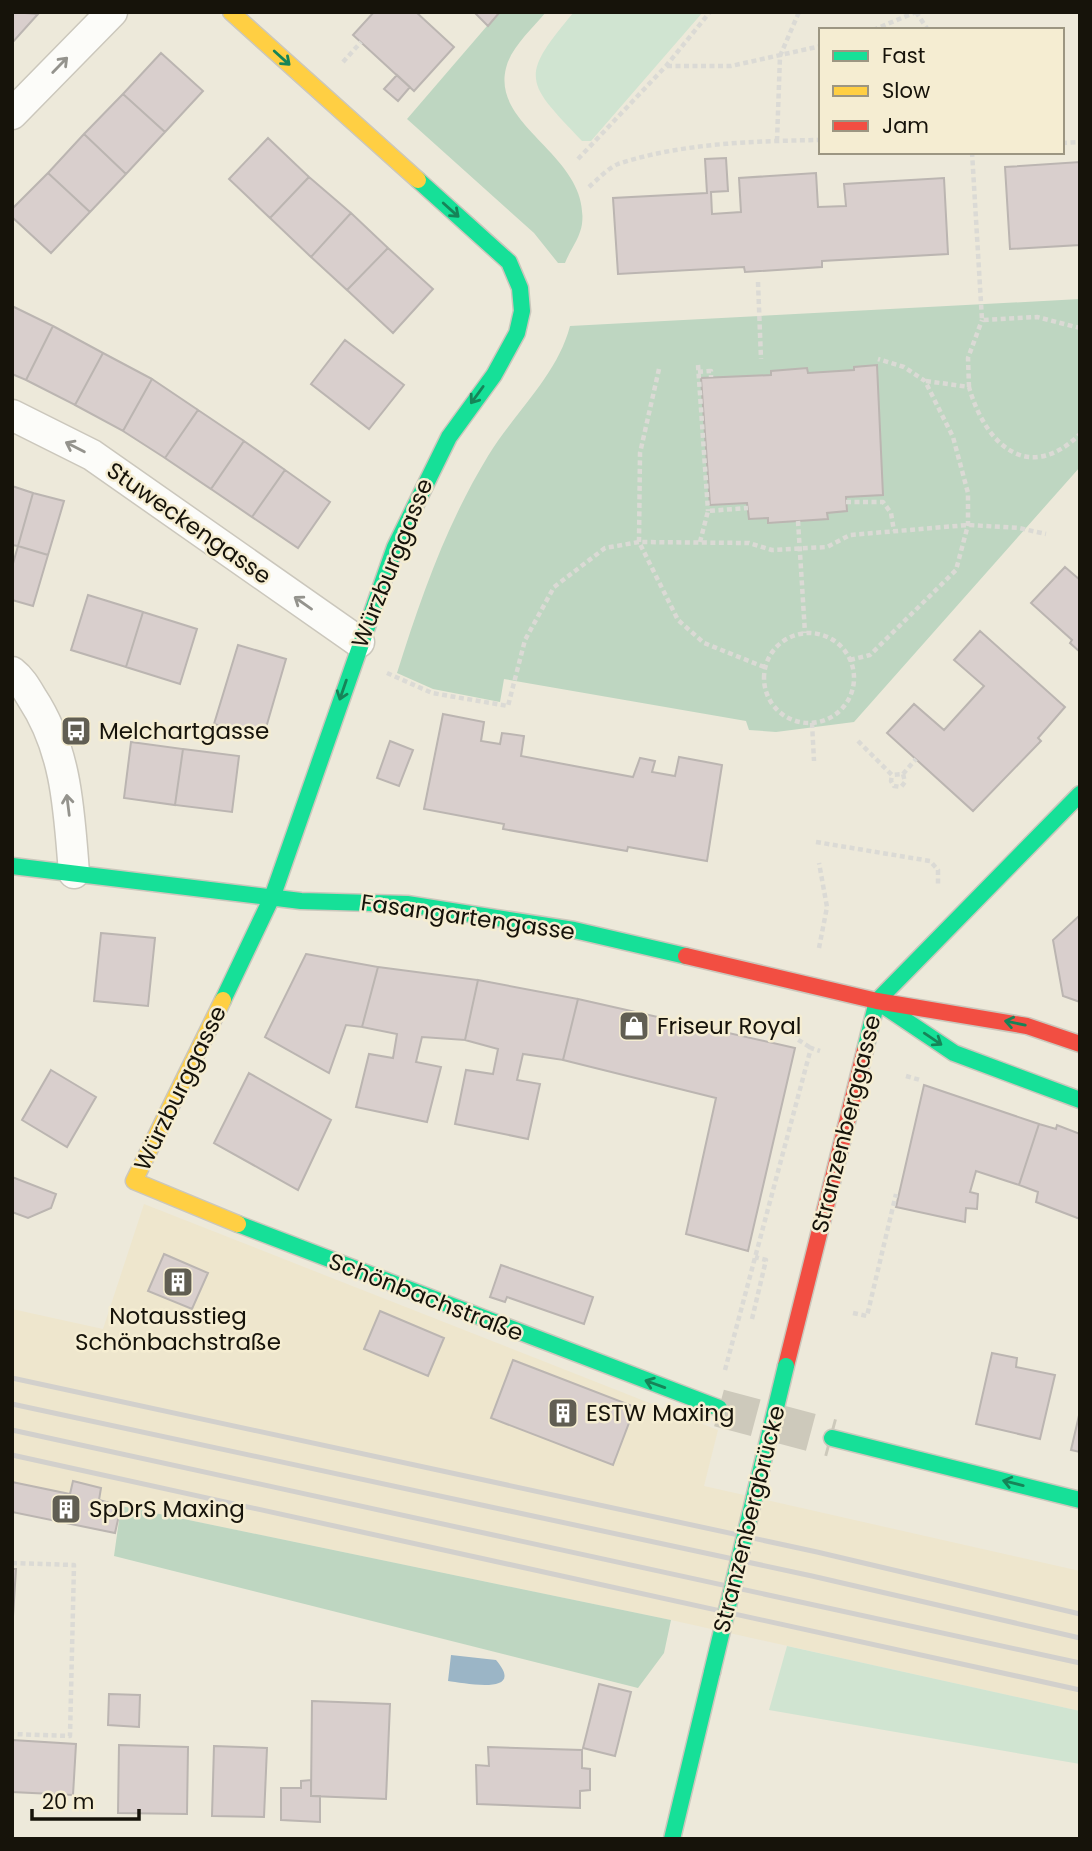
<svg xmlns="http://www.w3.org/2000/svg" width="1092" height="1851" viewBox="0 0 1092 1851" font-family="Poppins,sans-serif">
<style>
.built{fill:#eee6cd}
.green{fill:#d0e4d1}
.forest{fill:#bed6c1}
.water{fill:#9bb5c6}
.building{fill:#d9cfcd;stroke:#bbb5b1;stroke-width:2}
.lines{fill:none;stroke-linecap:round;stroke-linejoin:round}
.secondary-tunnel{stroke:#cdc9bb;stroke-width:38;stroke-dasharray:38 19;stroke-linecap:butt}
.street-casing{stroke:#cbc7bc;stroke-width:33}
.fast-casing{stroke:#cbc7bc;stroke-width:19}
.slow-casing{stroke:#cbc7bc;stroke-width:19}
.jam-casing{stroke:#cbc7bc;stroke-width:19}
.path{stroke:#dbdad5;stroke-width:4.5;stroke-dasharray:5 3.5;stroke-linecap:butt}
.street{stroke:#fcfcf9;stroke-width:30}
.fast{stroke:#16e098;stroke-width:16}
.slow{stroke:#ffcf43;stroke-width:16}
.jam{stroke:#f24e42;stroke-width:16}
.rail{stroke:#d2d0cc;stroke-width:5}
.fast-bridge-casing{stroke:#cbc7bc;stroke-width:19;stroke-linecap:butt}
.fast-bridge{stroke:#16e098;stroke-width:16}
.oneway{stroke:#168458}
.oneway2{stroke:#94938d}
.labels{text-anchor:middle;stroke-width:5;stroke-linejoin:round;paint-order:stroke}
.street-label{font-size:23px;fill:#16130a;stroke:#f5edd2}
.poi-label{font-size:23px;fill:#16130a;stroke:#f5edd2;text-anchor:start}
</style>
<rect width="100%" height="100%" fill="#ede9da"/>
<path class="built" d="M 144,1204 L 718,1430 L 704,1486 L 1080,1571 L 1080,1711 L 671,1620 L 121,1506 L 115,1533 L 12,1512 L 12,1309 L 103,1329 Z"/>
<path class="green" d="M 574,12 L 703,12 L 591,141 L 582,141 C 526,82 518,78 574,12 Z
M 787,1646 L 1080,1711 L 1080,1764 L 769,1710 Z"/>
<path class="forest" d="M 499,12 L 546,12 C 533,28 511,47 506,68 C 491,128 590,155 582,224 C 580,238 570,250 565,263 L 558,263 L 534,233 L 407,119 Z
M 1080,299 L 1080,467 L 854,722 L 776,732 L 749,730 L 746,721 L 504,679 L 500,702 L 433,689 L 397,673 C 421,597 446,525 488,456 C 514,413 557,376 570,326 Z
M 121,1506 L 671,1620 L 664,1653 L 638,1688 L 114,1556 Z"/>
<path class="water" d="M 451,1655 L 496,1660 C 527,1696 465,1683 448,1681 Z"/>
<path class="building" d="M 12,12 L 38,14 L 12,43 Z
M 374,12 L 416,12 L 454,47 L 414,91 L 353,35 Z
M 474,12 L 498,12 L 499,13 L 488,26 Z
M 161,53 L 203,91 L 165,132 L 123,94 Z
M 397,75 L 410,87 L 398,101 L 384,89 Z
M 123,94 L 165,132 L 126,174 L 84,134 Z
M 84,134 L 126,174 L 90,212 L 48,173 Z
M 268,138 L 309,177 L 270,218 L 229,179 Z
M 726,158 L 728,191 L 711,192 L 712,214 L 741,212 L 739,178 L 816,173 L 818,207 L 846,206 L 844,184 L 944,178 L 948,254 L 822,261 L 822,267 L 745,272 L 744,267 L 618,274 L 613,198 L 707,193 L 705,159 Z
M 1080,162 L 1080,245 L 1010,249 L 1005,167 Z
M 48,173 L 90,212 L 51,253 L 12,217 L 12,209 Z
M 309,177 L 351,213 L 311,257 L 270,218 Z
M 351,213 L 388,248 L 347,290 L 311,257 Z
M 388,248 L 433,289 L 393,333 L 347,290 Z
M 12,306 L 53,326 L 26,380 L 12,374 Z
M 53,326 L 103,353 L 75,405 L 26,380 Z
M 345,340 L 404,385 L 369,429 L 311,384 Z
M 103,353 L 152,379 L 123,431 L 75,405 Z
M 877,365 L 883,495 L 846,497 L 847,511 L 827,513 L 828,519 L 768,523 L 768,518 L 749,519 L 747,503 L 710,505 L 701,378 L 771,375 L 771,371 L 807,368 L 808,373 L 854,370 L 854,367 Z
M 152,379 L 198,410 L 165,458 L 123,431 Z
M 198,410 L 244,441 L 211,489 L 165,458 Z
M 244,441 L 285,470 L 252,517 L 211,489 Z
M 285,470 L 330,502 L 298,548 L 252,517 Z
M 12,486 L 33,493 L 18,546 L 12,545 Z
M 33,493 L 64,501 L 48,555 L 18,546 Z
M 18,546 L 48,555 L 33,606 L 12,600 L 12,567 Z
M 1065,567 L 1080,580 L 1080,652 L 1070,643 L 1072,640 L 1031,603 Z
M 88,595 L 143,612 L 126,667 L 71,650 Z
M 143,612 L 197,629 L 180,684 L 126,667 Z
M 980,631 L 1065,707 L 1038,738 L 1041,741 L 973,811 L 887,733 L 914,704 L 944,730 L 984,686 L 954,660 Z
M 238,645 L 286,659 L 263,738 L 214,724 Z
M 443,714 L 484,722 L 481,741 L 500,744 L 502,733 L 524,736 L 521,756 L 633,777 L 640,758 L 655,761 L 652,772 L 675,776 L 679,757 L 722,765 L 707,861 L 628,847 L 627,851 L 503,829 L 504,824 L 424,809 Z
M 390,741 L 413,750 L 399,786 L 377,778 Z
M 131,742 L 183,749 L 175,805 L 124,798 Z
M 183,749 L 239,756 L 232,812 L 175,805 Z
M 1080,915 L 1080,1002 L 1063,996 L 1053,940 Z
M 101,933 L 155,938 L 148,1006 L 94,1001 Z
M 306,954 L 378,967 L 362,1027 L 346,1025 L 329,1073 L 265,1037 Z
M 378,967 L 478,980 L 465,1040 L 422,1037 L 416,1062 L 441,1067 L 427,1122 L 356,1107 L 369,1054 L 393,1058 L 397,1034 L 362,1027 Z
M 478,980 L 578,999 L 563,1060 L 523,1054 L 517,1080 L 540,1084 L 528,1139 L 455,1124 L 466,1070 L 493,1074 L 498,1049 L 465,1040 Z
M 578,999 L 795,1048 L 748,1251 L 686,1234 L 716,1098 L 563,1060 Z
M 51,1070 L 96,1097 L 67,1147 L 22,1120 Z
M 249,1073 L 331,1120 L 298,1190 L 214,1143 Z
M 924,1085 L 1039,1124 L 1019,1185 L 976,1171 L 970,1192 L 978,1194 L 977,1209 L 966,1208 L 965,1222 L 896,1207 Z
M 1039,1124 L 1056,1129 L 1057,1125 L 1080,1134 L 1080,1219 L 1036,1202 L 1038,1192 L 1019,1185 Z
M 12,1177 L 56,1194 L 51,1208 L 28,1218 L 12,1212 Z
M 164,1254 L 208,1273 L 192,1309 L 148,1291 Z
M 501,1265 L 593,1297 L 584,1324 L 507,1297 L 505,1302 L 490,1297 Z
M 380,1311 L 444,1338 L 428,1376 L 364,1349 Z
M 992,1353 L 1017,1358 L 1016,1367 L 1055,1375 L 1040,1439 L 976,1424 Z
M 513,1360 L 635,1407 L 613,1465 L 491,1418 Z
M 1080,1411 L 1080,1452 L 1071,1450 Z
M 73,1481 L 101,1488 L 99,1500 L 121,1506 L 115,1533 L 12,1512 L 12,1482 L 70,1494 Z
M 12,1569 L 16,1569 L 12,1632 Z
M 599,1684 L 631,1692 L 615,1756 L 583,1748 Z
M 109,1694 L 140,1695 L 139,1727 L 108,1725 Z
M 312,1701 L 390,1704 L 386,1799 L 311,1796 Z
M 12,1740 L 76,1744 L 73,1795 L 12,1792 Z
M 119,1745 L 188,1747 L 187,1814 L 118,1813 Z
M 214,1746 L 267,1748 L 264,1817 L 212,1816 Z
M 488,1747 L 582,1750 L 582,1768 L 590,1769 L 590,1790 L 580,1791 L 580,1808 L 477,1804 L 476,1765 L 489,1766 Z
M 311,1780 L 311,1796 L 320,1796 L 320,1822 L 281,1820 L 281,1788 L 301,1788 L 301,1781 Z"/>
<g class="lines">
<path class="secondary-tunnel" d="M 719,1408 L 832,1438"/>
<g class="street-casing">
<path id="street" d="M 12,114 L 112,12
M 12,415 L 92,455 L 359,642
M 12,672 C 21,679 26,688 32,698 C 67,751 69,811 74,873"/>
</g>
<g class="fast-casing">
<path id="fast" d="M 12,866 L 301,901 L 407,904 L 574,930 L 686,956
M 223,1000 L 273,895 L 395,547 L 449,437 L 494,375 L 517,333 L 522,311 L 520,288 L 509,262 L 418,180
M 884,1006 L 954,1053 L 1080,1100
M 865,1050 L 877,1001 L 1080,794
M 238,1224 L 719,1408
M 832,1438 L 1080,1500
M 672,1839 L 712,1672"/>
</g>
<g class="slow-casing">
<path id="slow" d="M 231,12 L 418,180
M 223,1000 L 134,1181 L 238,1224"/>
</g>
<g class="jam-casing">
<path id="jam" d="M 686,956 L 877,1001 L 1027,1026 L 1080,1044
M 786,1366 L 865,1050"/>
</g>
<path class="path" d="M 916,12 L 928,30
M 873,30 L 916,12
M 343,62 L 361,42
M 667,66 L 731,66 L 821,46
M 777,141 L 780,56 L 799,12
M 1062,143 L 1080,142
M 972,152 L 982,320 L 1037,317 L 1080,328
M 578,159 L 666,66 L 710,12
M 589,187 C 597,180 608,168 618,164 C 681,143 755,141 821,140
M 758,282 L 761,359
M 698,365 L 708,511
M 659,369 L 640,453 L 639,542 L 678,620 L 704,643 L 764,667
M 698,372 L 711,371 L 711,377
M 926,381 L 969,387 C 985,444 1028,485 1080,434
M 969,387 L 968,358 L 982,320
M 846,502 L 883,502 L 891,513 L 894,531
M 798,521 L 805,633
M 700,542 L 708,511 L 748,508
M764 678a45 45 0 1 1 90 0a45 45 0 1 1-90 0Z
M 850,660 L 870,655 L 956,570 L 968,525 L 968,493 L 953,437 L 925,381 L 904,367 L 878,359
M 387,673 L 432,693 L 508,706 L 525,640 L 554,587 L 605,548 L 639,542 L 749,543 L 772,550 L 827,547 L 850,535 L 968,525 L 1019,528 L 1046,534
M 812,723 L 814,761
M 858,741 L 892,775 L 891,781 L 894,786 L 901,787 L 905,782 L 903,774 L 892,775
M 903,774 L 916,759
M 816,842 L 930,861 L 938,870 L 938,885
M 819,948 L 827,907 L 819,863
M 798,1032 L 797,1039 L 811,1048
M 906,1076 L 920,1080
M 853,1313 L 867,1316 L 896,1194
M 752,1319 L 766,1260 L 755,1257
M 725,1370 L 811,1048 L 820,1051
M 12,1563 L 74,1565 L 70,1736 L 12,1734"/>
<use href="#street" class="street"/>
<use href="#fast" class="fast"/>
<use href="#slow" class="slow"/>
<use href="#jam" class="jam"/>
<path class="rail" d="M 12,1378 L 817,1552 L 1080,1614
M 12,1404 L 812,1576 L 1080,1638
M 12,1430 L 1080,1663
M 12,1455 L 1080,1690"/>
<g class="fast-bridge-casing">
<path id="fast-bridge" d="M 712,1672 L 786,1366"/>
</g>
<use href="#fast-bridge" class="fast-bridge"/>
</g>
<defs><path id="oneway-shaft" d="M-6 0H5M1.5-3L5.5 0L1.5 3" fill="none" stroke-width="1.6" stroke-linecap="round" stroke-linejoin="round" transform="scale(1.75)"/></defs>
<g class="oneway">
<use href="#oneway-shaft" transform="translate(282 58) rotate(42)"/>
<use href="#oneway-shaft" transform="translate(451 210) rotate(42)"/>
<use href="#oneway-shaft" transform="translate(477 395) rotate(126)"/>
<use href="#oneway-shaft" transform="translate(343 690) rotate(109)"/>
<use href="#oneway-shaft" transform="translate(1015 1023) rotate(-168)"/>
<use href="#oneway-shaft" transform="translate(933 1039) rotate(34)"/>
<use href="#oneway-shaft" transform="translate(655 1384) rotate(-160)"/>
<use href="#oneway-shaft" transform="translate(1013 1483) rotate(-166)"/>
</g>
<g class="oneway2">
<use href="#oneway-shaft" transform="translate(60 65) rotate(-46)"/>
<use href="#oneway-shaft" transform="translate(75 447) rotate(-153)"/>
<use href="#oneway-shaft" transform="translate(303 603) rotate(-145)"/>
<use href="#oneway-shaft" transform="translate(68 805) rotate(-97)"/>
</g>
<defs>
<g id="bus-square" transform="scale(1.575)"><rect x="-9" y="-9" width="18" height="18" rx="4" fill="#615e53" stroke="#f5edd2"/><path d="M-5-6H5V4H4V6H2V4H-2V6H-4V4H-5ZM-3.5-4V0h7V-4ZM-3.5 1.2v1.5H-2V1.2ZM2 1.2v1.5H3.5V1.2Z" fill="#fff"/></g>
<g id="shop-square" transform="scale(1.575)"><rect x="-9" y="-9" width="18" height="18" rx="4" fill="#615e53" stroke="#f5edd2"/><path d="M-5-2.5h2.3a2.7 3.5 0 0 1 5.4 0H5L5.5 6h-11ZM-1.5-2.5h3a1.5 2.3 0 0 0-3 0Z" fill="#fff"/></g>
<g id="building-square" transform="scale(1.575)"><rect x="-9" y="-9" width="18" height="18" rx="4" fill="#615e53" stroke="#f5edd2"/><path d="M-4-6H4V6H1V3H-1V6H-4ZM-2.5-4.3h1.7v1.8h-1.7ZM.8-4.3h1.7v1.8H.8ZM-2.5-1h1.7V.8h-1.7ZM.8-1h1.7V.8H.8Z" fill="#fff"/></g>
</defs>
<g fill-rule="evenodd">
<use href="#bus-square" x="76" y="731"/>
<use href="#shop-square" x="634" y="1026"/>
<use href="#building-square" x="178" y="1282"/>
<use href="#building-square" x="563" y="1413"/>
<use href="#building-square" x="66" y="1509"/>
</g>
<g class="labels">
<g class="street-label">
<text transform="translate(189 523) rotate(35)" y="8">Stuweckengasse</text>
<text transform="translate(392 563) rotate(-68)" y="8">Würzburggasse</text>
<text transform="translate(468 917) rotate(8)" y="8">Fasangartengasse</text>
<text transform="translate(180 1088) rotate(-64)" y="8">Würzburggasse</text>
<text transform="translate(846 1124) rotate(-76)" y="8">Stranzenberggasse</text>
<text transform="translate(426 1297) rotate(21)" y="8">Schönbachstraße</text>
<text transform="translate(749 1519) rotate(-76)" y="8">Stranzenbergbrücke</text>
</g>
<g class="poi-label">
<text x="99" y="739">Melchartgasse</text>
<text x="657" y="1034">Friseur Royal</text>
<text x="178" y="1324" text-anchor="middle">Notausstieg<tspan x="178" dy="26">Schönbachstraße</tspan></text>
<text x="586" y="1421">ESTW Maxing</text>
<text x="89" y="1517">SpDrS Maxing</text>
</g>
</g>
<rect width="1092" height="1851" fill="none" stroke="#16130a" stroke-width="28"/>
<rect x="819" y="28" width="245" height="126" fill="#f5edd2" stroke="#9c9682" stroke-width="2"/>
<rect x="833" y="51" width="35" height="10" fill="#16e098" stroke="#9c9682" stroke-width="2"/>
<text x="882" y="63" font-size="21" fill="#16130a">Fast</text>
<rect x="833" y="86" width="35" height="10" fill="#ffcf43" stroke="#9c9682" stroke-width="2"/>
<text x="882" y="98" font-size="21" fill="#16130a">Slow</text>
<rect x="833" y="121" width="35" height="10" fill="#f24e42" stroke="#9c9682" stroke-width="2"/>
<text x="882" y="133" font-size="21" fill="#16130a">Jam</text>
<path d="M32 1809v10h107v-10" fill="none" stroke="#16130a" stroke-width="3.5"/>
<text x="42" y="1809" font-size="21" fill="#16130a" stroke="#f5edd2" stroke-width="5" paint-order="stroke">20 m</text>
</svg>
